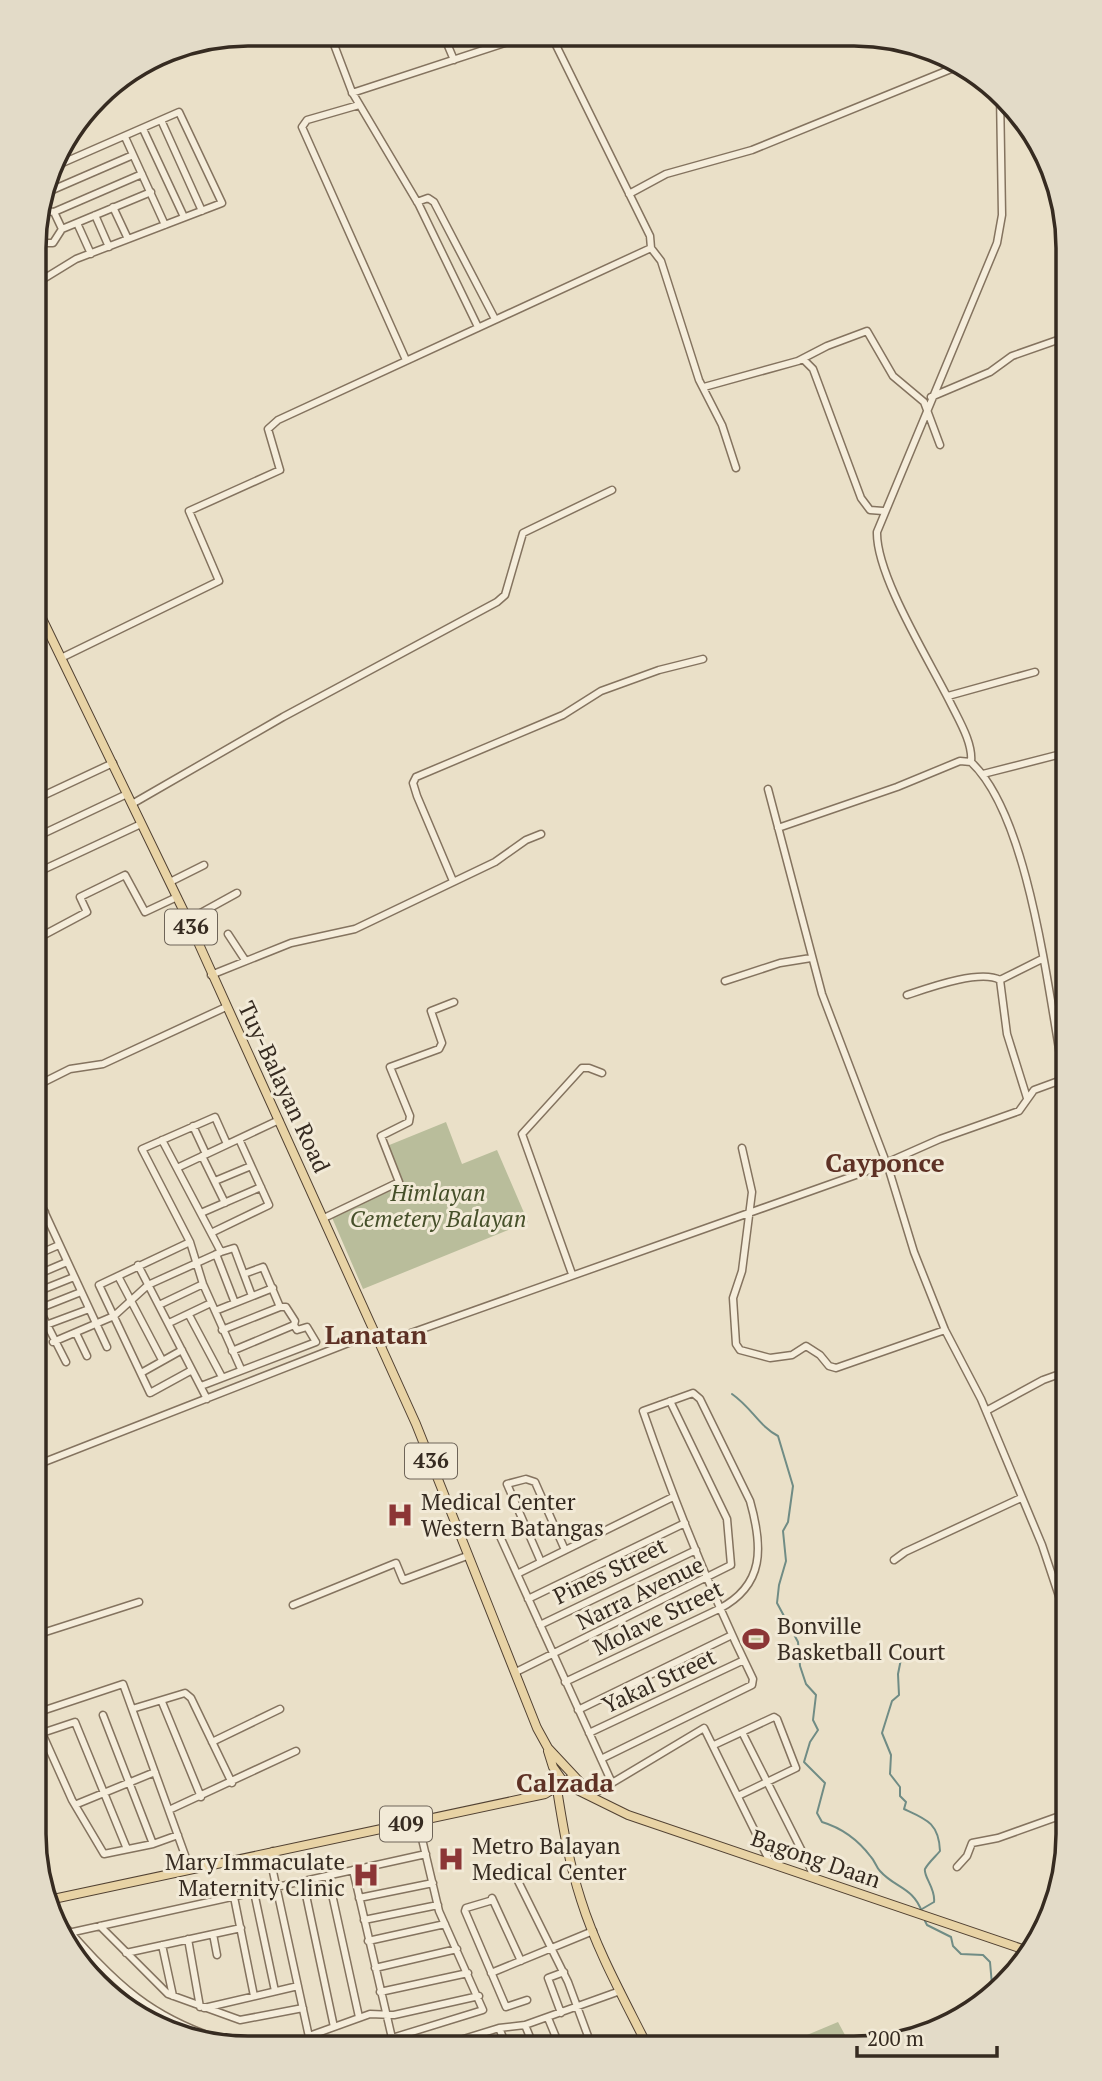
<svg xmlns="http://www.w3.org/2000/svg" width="1102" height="2081" viewBox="0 0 1102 2081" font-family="'PT Serif',serif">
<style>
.green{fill:#c2c79d}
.cemetery{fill:#b9bd9b}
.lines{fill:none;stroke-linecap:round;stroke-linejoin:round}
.stream{stroke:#708c85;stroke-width:2}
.minor-casing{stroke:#84735f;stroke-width:9}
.major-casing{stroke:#524233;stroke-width:10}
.minor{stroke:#f5eddb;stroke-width:6}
.major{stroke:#e8d3a5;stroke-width:8}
.labels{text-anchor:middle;stroke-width:6;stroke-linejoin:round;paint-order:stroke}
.shield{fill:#f2ead7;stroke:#6e6458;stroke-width:2}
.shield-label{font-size:21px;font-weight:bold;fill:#362b21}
.street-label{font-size:23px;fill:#362b21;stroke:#f2ead7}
.park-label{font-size:23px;font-style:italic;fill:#46502a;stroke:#f2ead7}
.poi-label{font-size:23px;fill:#362b21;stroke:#f2ead7;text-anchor:start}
.quarter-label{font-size:26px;font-weight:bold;fill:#5e3125;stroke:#f2ead7}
.rim{fill:none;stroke:#362b21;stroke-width:3.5}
</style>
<rect width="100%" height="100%" fill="#eae0c8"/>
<path class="green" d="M 763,1629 L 768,1640 L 749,1649 L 744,1638 Z"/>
<path class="cemetery" d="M 446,1122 L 462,1164 L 497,1150 L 528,1222 L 363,1289 L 330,1213 L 397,1181 L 382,1148 Z
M 838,2022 L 852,2048 L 776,2048 Z"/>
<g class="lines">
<path class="stream" d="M 732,1394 C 752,1408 759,1426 778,1436 L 793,1486 L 788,1522 L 783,1531 L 786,1561 L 779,1585 L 777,1603 L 798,1642 L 800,1666 L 806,1684 L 816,1695 L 813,1720 L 818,1730 L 810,1742 L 804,1762 L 825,1783 L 817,1813 L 822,1822 C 842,1828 859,1841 871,1857 C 875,1861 876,1867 880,1871 C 895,1888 913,1887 922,1912
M 902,1654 L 898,1674 L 899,1695 L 892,1701 L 882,1733 L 891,1755 L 890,1774 L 900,1787 L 900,1796 L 906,1802 L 904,1809 C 926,1819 939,1823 940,1851 C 936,1856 928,1863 925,1869 C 923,1876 936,1889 934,1902 L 922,1909
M 925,1921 L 927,1925 L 951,1937 L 953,1946 L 961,1954 L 983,1955 L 990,1962 L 992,1985 L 997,1989"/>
<g class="minor-casing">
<path id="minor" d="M 330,34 L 352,92 L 419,205 L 478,327
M 443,34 L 454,60
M 352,93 L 529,35
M 359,105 L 307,120 L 302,127 L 406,360
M 161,120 L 202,211
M 143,129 L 184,217
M 125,137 L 165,225
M 43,194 L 133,155
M 629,194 L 666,174 L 752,150 L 956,67
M 417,202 L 428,198 L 434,202 L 495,319
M 113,207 L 128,239
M 54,212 L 142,174
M 95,215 L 109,247
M 77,223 L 91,254
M 62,229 L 151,192
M 35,243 L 53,243 L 62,229 L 54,212 L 38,210
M 651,248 L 661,261 L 699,380 L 722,425 L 736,468
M 35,251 L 45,278 L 76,259 L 222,203 L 179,112 L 51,168
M 803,359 L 813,369 L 861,498 L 870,510 L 883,511
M 704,387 L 798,361 L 827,346 L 867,331 L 893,376 L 924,402 L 940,445
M 931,397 L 990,372 L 1012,356 L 1069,336
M 35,632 L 46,627
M 61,658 L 219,581 L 189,511 L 280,470 L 268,429 L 278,420 L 651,248 L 650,236 L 551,35
M 948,696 L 1035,672
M 971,762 C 973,744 960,722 952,706 C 931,663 876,576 877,532 L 997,243 L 1002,215 L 1000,93
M 983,774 L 1069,752
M 768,789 L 822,994 L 889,1170 L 914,1252 L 945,1330 L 981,1399 L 1042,1545 L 1068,1623
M 34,800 L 113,763
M 132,804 L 283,717 L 497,602 L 505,595 L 523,533 L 612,490
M 778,828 L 897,787 L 960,761 L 971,762 C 1033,820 1050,1013 1068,1099
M 34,838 L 127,794
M 34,874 L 141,824
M 453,881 L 417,796 L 413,783 L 416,777 L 563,715 L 601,691 L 659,670 L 703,659
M 170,882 L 204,865
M 188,920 L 237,893
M 228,934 L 245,960
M 44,935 L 87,912 L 80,897 L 125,875 L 145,912 L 177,897
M 211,975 L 291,943 L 355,929 L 495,862 L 526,840 L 541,834
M 1000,980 L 1042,959
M 725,981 L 780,963 L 811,958
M 907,995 C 928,988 980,969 1000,980 L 1007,1034 L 1027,1098
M 34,1087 L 70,1069 L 103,1064 L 226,1007
M 193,1126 L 206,1154
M 227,1144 L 215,1117 L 142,1149 L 190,1242 L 203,1284 L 241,1369
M 742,1148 L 752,1192 L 742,1271 L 733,1298 L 736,1344 L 740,1350 L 770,1358 L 792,1355 L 806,1346 L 820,1355 L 829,1366 L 836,1368 L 945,1330
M 202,1156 L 225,1203
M 177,1168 L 279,1120
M 215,1181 L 251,1166
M 34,1197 L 37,1196 L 107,1347
M 201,1213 L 261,1187
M 34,1217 L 45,1212
M 324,1218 L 399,1182 L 381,1136 L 409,1122 L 410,1116 L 390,1067 L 439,1049 L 442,1043 L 431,1011 L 454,1002
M 34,1229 L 44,1251
M 211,1233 L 269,1205 L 239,1139
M 190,1242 L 99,1285 L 150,1393 L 192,1370
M 221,1252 L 234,1248 L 252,1296
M 216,1254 L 235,1303
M 34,1256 L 59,1245
M 138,1265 L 207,1399
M 244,1274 L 263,1267 L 280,1307
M 572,1274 L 522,1134 L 582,1068 L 589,1068 L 602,1073
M 34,1276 L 67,1262
M 118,1276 L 162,1360
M 34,1293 L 74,1277
M 34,1299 L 66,1362
M 159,1305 L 203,1284
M 38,1309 L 81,1292
M 215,1311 L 273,1288
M 189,1315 L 222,1377
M 169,1323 L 211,1303
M 46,1325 L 89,1309
M 222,1330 L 280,1307 L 286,1307 L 295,1321 L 294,1325 L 232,1351
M 76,1333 L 87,1356
M 53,1342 L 114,1316 L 148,1285 L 221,1252 L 162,1140
M 380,1344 L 870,1170 L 940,1139 L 1019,1111 L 1034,1090 L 1064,1079
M 141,1373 L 182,1350
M 201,1386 L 316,1342 L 307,1327 L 297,1330 L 294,1325
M 986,1411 L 1043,1380 L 1068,1371
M 34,1466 L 374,1333
M 498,1532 L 612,1783
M 894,1560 L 905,1552 L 1021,1498
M 541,1562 L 507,1484 L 526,1479 L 535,1482 L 565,1550
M 517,1574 L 673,1497
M 528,1599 L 685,1523
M 293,1605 L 396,1563 L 403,1580 L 467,1556
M 540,1625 L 696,1550
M 33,1636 L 139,1602
M 516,1672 L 731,1565 L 727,1519 L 670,1401
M 565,1682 L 719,1609 C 765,1585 763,1547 750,1501 L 700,1399 L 693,1393 L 643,1411 C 675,1503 710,1591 753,1679 L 752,1685 L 601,1759
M 162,1702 L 201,1797
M 132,1709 L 185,1693 L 191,1698 L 232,1783
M 578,1710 L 732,1635
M 33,1714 L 123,1684 L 190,1869
M 103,1715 L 153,1844
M 742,1732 L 816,1879
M 42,1733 L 72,1800 L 104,1854 L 153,1844 L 178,1835
M 589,1733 L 744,1660
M 33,1736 L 75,1722 L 127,1849
M 212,1742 L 280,1709
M 714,1745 L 774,1717 L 777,1719 L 796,1768 L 738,1796
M 592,1795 L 704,1728 L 771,1864
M 77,1804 L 155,1772
M 169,1810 L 296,1751
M 273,1851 L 272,1867 L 311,2046
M 957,1867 L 967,1856 L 972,1843 L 998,1838 L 1068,1813
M 353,1870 L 392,2038 L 483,2010 L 439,1911 L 418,1822
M 328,1876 L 359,2017
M 517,1879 L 568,1982 L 592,2047
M 303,1881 L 334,2027
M 254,1892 L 275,1991
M 234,1897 L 254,1996
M 359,1898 L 433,1883
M 492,1898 L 521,1961
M 493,1900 L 466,1908 L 465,1911 L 506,2007 L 527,2000
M 46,1905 C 111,1978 143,2020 242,2046
M 364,1920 L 438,1905
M 100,1926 L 168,1994 L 240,2020 L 303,2008
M 73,1932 L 426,1854
M 213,1934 L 217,1955
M 188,1939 L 200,2007
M 368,1941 L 445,1924
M 162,1945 L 173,1996
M 126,1953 L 241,1928
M 375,1968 L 457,1949
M 491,1973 L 593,1931
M 380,1992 L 468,1973
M 204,2008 L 298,1986
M 561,2013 L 548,1978 L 564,1972
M 548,2018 L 560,2047
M 154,2024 L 159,2015
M 525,2025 L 534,2047
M 499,2028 L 507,2047
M 165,2031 L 171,2020
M 480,2035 L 485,2047
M 309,2036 L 370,2014 L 394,2015 L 479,1996
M 438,2047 L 499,2028 L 525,2025 L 620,1991"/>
</g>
<g class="major-casing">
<path id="major" d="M 35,604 L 188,920 L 416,1424 L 537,1728 L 548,1748 L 592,1795
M 548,1751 L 553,1767 L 565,1784 L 628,1815 L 1031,1952
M 557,1789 C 563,1827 569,1863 581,1900 C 597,1951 624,1999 648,2047
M 44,1901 L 545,1794 L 573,1777"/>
</g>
<use href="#minor" class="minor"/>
<use href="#major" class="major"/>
</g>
<defs>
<g id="hospital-bare" transform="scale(2.1)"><path d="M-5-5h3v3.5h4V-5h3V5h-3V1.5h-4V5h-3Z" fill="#8c3636" stroke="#f2ead7" stroke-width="2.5" paint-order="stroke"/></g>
<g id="stadium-bare" transform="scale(2.1)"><path d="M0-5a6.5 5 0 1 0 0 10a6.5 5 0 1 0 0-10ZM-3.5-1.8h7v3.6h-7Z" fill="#8c3636" stroke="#f2ead7" stroke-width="2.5" paint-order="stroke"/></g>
</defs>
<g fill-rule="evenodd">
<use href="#hospital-bare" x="400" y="1515"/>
<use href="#stadium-bare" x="756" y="1639"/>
<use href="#hospital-bare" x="451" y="1859"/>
<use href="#hospital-bare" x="366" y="1875"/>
</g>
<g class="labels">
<g class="shield">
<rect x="165" y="909.5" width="52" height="35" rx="5"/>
<rect x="405" y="1443.5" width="52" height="35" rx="5"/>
<rect x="380" y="1806.5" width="52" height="35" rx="5"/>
</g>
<g class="shield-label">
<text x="191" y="934">436</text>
<text x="431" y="1468">436</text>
<text x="406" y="1831">409</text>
</g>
<g class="street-label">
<text transform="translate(284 1087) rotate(65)" y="8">Tuy-Balayan Road</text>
<text transform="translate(610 1571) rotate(-26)" y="8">Pines Street</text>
<text transform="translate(640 1593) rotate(-26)" y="8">Narra Avenue</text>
<text transform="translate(658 1618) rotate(-26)" y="8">Molave Street</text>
<text transform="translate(659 1681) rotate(-25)" y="8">Yakal Street</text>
<text transform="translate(816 1859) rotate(19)" y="8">Bagong Daan</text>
</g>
<g class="park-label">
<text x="438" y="1201">Himlayan<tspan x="438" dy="26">Cemetery Balayan</tspan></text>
</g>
<g class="poi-label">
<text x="421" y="1510">Medical Center<tspan x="421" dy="26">Western Batangas</tspan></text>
<text x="777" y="1634">Bonville<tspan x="777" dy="26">Basketball Court</tspan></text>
<text x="472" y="1854">Metro Balayan<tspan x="472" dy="26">Medical Center</tspan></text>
<text x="345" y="1870" text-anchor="end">Mary Immaculate<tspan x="345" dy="26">Maternity Clinic</tspan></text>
</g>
<g class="quarter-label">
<text x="885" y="1172">Cayponce</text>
<text x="376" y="1344">Lanatan</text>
<text x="565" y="1792">Calzada</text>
</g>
</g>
<path d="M0 0H1102V2081H0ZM248 46H854A202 202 0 0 1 1056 248V1834A202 202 0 0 1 854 2036H248A202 202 0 0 1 46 1834V248A202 202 0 0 1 248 46Z" fill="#e3dbc8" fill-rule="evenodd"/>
<path class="rim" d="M248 46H854A202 202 0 0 1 1056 248V1834A202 202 0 0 1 854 2036H248A202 202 0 0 1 46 1834V248A202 202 0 0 1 248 46Z"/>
<path d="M857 2046v10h140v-10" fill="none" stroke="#362b21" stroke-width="3.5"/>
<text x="867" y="2046" font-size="21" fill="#362b21" stroke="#f2ead7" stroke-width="5" paint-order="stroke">200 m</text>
</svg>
